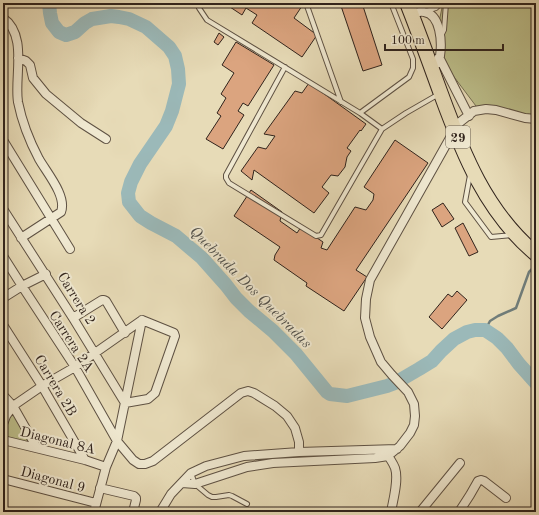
<svg xmlns="http://www.w3.org/2000/svg" width="539" height="515" viewBox="0 0 539 515" font-family="'Old Standard TT',serif">
<style>
.green{fill:#bcbe8a;stroke:#767053}
.lines{fill:none;stroke-linecap:round;stroke-linejoin:round}
.stream{stroke:#707d7a;stroke-width:2.5}
.river{stroke:#9bb9b9;stroke-width:14}
.building{fill:#dba47f;stroke:#30231c}
.service-casing{stroke:#5e5143;stroke-width:6}
.minor-casing{stroke:#5e5143;stroke-width:10}
.trunk-casing{stroke:#30231c;stroke-width:16}
.service{stroke:#efe8d0;stroke-width:4}
.minor{stroke:#efe8d0;stroke-width:8}
.trunk{stroke:#e7dbb7;stroke-width:14}
.labels{text-anchor:middle;stroke-width:4;stroke-linejoin:round;paint-order:stroke}
.shield{fill:#efe8d0;stroke:#695e52;stroke-width:1}
.shield-label{font-size:13px;font-weight:bold;fill:#30231c}
.street-label{font-size:14px;fill:#30231c;stroke:#efe8d0}
.water-label{font-size:15px;font-style:italic;fill:#50504b;stroke:#efe8d0}
</style>
<rect width="100%" height="100%" fill="#e7dbb7"/>
<filter id="stains"><feTurbulence type="fractalNoise" baseFrequency=".005" numOctaves="4"/><feColorMatrix values="0 0 0 0 .2 0 0 0 0 .09 0 0 0 0 .02 0 0 0 .5 -.17"/></filter>
<radialGradient id="worn" r=".72"><stop offset=".6" stop-color="#630" stop-opacity="0"/><stop offset="1" stop-color="#630" stop-opacity=".3"/></radialGradient>
<path class="green" d="M 443,3 L 536,3 L 536,118 L 479,110 L 439,57 L 438,27 Z
M 13,406 L 37,448 L 3,440 L 3,424 Z"/>
<g class="lines">
<path class="stream" d="M 485,330 L 490,321 L 498,316 L 516,308 L 529,272 L 536,265"/>
<path class="river" d="M 49,3 L 50,13 L 52,23 L 59,32 L 66,35 L 75,32 L 85,23 L 92,19 L 111,16 L 119,17 L 129,19 L 146,27 L 169,47 L 175,56 L 178,69 L 179,84 L 172,111 L 166,126 L 140,164 L 131,182 L 128,193 L 129,202 L 140,216 L 151,223 L 176,236 L 202,258 L 226,285 L 236,298 L 249,311 L 273,331 L 296,354 L 327,392 L 330,394 L 347,396 L 387,386 L 395,383 L 419,369 L 432,361 L 441,351 L 454,339 L 467,332 L 475,330 L 485,330 L 497,338 L 507,348 L 519,364 L 536,383"/>
</g>
<path class="building" d="M 224,3 L 304,3 L 294,18 L 317,35 L 302,57 L 252,23 L 257,15 L 246,8 L 242,15 Z
M 340,3 L 362,3 L 382,65 L 363,71 Z
M 219,33 L 224,37 L 218,45 L 214,42 Z
M 236,42 L 274,65 L 248,106 L 243,103 L 238,111 L 244,115 L 223,149 L 206,139 L 221,116 L 217,113 L 226,98 L 221,94 L 234,73 L 222,65 Z
M 309,83 L 366,124 L 361,131 L 360,130 L 347,148 L 351,151 L 347,157 L 345,167 L 338,176 L 331,175 L 322,187 L 329,193 L 314,213 L 254,170 L 252,180 L 241,171 L 258,147 L 266,149 L 275,136 L 264,134 L 295,91 L 302,93 Z
M 395,140 L 428,163 L 356,270 L 367,277 L 344,311 L 306,286 L 307,283 L 274,260 L 275,255 L 280,247 L 234,216 L 251,190 L 282,212 L 280,221 L 297,233 L 301,227 L 323,242 L 321,248 L 327,250 L 355,207 L 366,210 L 373,200 L 374,194 L 364,187 Z
M 443,203 L 454,219 L 442,227 L 432,210 Z
M 463,223 L 478,252 L 469,256 L 455,228 Z
M 457,291 L 467,300 L 442,329 L 429,317 L 448,294 L 452,297 Z"/>
<g class="lines">
<g class="service-casing">
<path id="service" d="M 197,3 L 199,8 L 207,20 L 360,113 L 382,129
M 306,3 L 341,102
M 426,11 L 436,8 L 441,3
M 441,36 L 444,30 L 446,3
M 285,67 L 226,175 L 226,178 L 229,183 L 316,236 L 321,235 L 382,129 L 406,113 L 439,94
M 360,113 L 409,77 L 413,68 L 413,59 L 391,3
M 470,175 L 465,202 L 491,237 L 512,235
M 191,473 L 195,484 L 208,495 L 212,497 L 216,497 L 229,495 L 232,496 L 247,504"/>
</g>
<g class="minor-casing">
<path id="minor" d="M 411,13 C 415,13 420,11 424,12 C 441,14 442,43 440,56 C 439,60 435,65 432,70
M 3,18 C 28,35 14,77 18,102 C 22,122 30,142 39,159 C 47,173 67,196 61,212 L 21,238
M 439,57 L 469,116
M 18,58 L 26,61 L 30,65 L 33,78 L 46,94 L 81,123 L 106,139
M 3,140 L 70,249
M 3,209 L 73,318 L 125,403
M 3,256 L 22,286 L 75,367 L 117,441 L 133,460 L 139,464 L 145,464 L 153,461 L 241,393 L 248,391 L 254,393 L 275,406 L 287,416 L 295,428 L 299,442 L 299,452
M 3,298 L 22,286 L 46,274
M 73,318 L 102,300 L 104,300 L 106,301 L 125,333
M 3,325 L 42,386 L 85,460
M 3,395 L 13,406 L 37,448
M 125,403 L 148,399 L 155,393 L 175,336 L 174,333 L 142,320
M 3,424 L 6,416 L 13,406 L 42,386 L 75,367 L 142,320
M 3,440 L 85,460 L 106,467
M 385,452 C 389,457 393,463 395,468 C 399,480 393,500 391,512
M 3,479 L 96,503
M 182,483 L 195,484 L 247,467 L 273,463 L 375,458 L 388,456 L 400,446 L 410,433 L 414,425 L 415,416 L 414,404 L 408,392 L 392,375 L 381,362 L 370,337 L 365,318 L 366,299 L 370,280 L 405,218 L 455,129 L 460,122 L 474,111 L 486,109 L 496,110 L 525,118 L 536,119
M 100,488 L 134,496 L 136,498 L 136,500 L 133,512
M 94,512 L 106,467 L 117,441 L 142,320
M 160,512 L 171,494 L 191,473 L 206,466 L 244,456 L 299,452 L 397,449
M 420,512 L 460,463
M 459,512 L 470,495 L 478,481 L 481,480 L 484,481 L 506,498"/>
</g>
<g class="trunk-casing">
<path id="trunk" d="M 407,3 C 419,33 430,64 441,94 C 463,154 486,212 536,254"/>
</g>
<use href="#service" class="service"/>
<use href="#minor" class="minor"/>
<use href="#trunk" class="trunk"/>
</g>
<g class="labels">
<rect class="shield" x="446" y="126" width="24" height="22" rx="3"/>
<g class="shield-label">
<text x="458" y="142">29</text>
</g>
<g class="street-label">
<text transform="translate(77 298) rotate(58)" y="5">Carrera 2</text>
<text transform="translate(72 341) rotate(57)" y="5">Carrera 2A</text>
<text transform="translate(56 385) rotate(59)" y="5">Carrera 2B</text>
<text transform="translate(58 440) rotate(14)" y="5">Diagonal 8A</text>
<text transform="translate(53 479) rotate(15)" y="5">Diagonal 9</text>
</g>
<g class="water-label">
<text transform="translate(251 287) rotate(45)" y="5">Quebrada Dos Quebradas</text>
</g>
</g>
<rect width="539" height="515" fill="none" stroke="#e7dbb7" stroke-width="16"/>
<rect x="4" y="4" width="531" height="507" fill="none" stroke="#30231c" stroke-width="2"/>
<rect x="8" y="8" width="523" height="499" fill="none" stroke="#30231c"/>
<path d="M385 44v6h118v-6" fill="none" stroke="#30231c" stroke-width="2"/>
<text x="391" y="44" font-size="12" fill="#30231c" stroke="#efe8d0" stroke-width="3" paint-order="stroke">100 m</text>
<rect width="100%" height="100%" filter="url(#stains)"/>
<rect width="100%" height="100%" fill="url(#worn)"/>
</svg>
